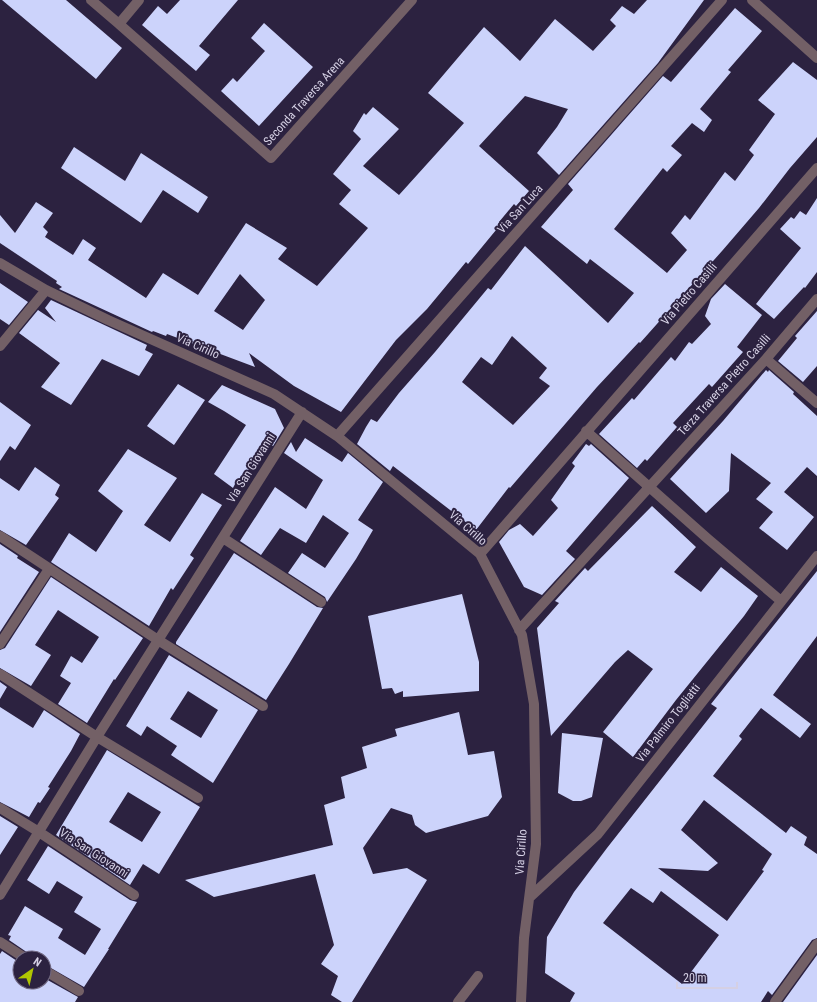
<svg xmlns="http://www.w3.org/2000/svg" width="817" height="1002" viewBox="0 0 817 1002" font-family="'Roboto Condensed',sans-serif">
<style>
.building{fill:#ccd3fb;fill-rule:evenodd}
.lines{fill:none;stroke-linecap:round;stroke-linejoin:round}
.minor{stroke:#736066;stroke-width:10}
.labels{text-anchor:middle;stroke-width:4;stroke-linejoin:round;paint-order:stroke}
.street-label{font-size:12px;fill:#d5d0e4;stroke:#2c2240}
</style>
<rect width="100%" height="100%" fill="#2c2240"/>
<path class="building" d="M 2,0 L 66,0 L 122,48 L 96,79 Z
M 180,0 L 238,0 L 199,46 L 210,55 L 196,71 L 142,25 L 158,6 L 167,14 Z
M 647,0 L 704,0 L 658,63 L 559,175 L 537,153 L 557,127 L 568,109 L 525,96 L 479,146 L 529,191 L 516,206 L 514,204 L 499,222 L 501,224 L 468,264 L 466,262 L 427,309 L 396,340 L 341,412 L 294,386 L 249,353 L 255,367 L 167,334 L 166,336 L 153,331 L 152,332 L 59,289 L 62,287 L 56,283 L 57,281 L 0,243 L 0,215 L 15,233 L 36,202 L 53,213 L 43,227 L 48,232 L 45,237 L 73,255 L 83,239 L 96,248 L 88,260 L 146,298 L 163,273 L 198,295 L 246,223 L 287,248 L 278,259 L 317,286 L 368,228 L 339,204 L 351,190 L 333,174 L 361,139 L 353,131 L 364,113 L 366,115 L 373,107 L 399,129 L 363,166 L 399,195 L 464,123 L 428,93 L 484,27 L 520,61 L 555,19 L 593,51 L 616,26 L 610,20 L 622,6 L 634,14 ZM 240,274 L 265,300 L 243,330 L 214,311 Z
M 735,8 L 762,31 L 728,70 L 731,72 L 700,109 L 712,120 L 704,132 L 692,123 L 671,146 L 682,155 L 667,172 L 663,168 L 614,229 L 667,273 L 687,250 L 671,233 L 685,215 L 690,220 L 725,172 L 735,181 L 754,155 L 749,150 L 775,114 L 758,100 L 793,62 L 817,80 L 817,137 L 790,168 L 759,208 L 722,251 L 640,343 L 639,342 L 597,387 L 510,488 L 509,487 L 476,530 L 393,466 L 390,471 L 357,444 L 366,427 L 371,419 L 377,422 L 399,393 L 435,352 L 488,288 L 491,290 L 525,246 L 608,323 L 634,293 L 590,259 L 587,264 L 541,227 L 573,190 L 568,184 L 663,76 L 671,82 ZM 512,336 L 547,368 L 539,378 L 550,386 L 513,425 L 462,382 L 481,357 L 492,365 Z
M 264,23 L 313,67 L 259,126 L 221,91 L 233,78 L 237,82 L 265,51 L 251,38 Z
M 74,147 L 125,181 L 141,153 L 208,197 L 198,213 L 163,190 L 141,223 L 61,168 Z
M 817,198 L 817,272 L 805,288 L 804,287 L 774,319 L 756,304 L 801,248 L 780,229 L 791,217 L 794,219 L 800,211 L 806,215 Z
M 0,283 L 28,302 L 9,325 L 0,319 Z
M 725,284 L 762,315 L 737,347 L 743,352 L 712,387 L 709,384 L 673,423 L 677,427 L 647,461 L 645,459 L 637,468 L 599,434 L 632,398 L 634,400 L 671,357 L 675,361 L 689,342 L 692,344 L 711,324 L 705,316 L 711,299 Z
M 51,300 L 147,345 L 145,350 L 153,354 L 139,376 L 102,359 L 71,405 L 41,387 L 60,363 L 19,333 L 38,310 L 56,322 L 45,308 Z
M 817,311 L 817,366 L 803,382 L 778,361 L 797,338 L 795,336 Z
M 766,370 L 768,372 L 769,370 L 794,392 L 793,394 L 817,416 L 817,476 L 807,467 L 784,492 L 814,517 L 787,550 L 759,528 L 773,512 L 756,499 L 771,483 L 731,453 L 729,491 L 706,513 L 670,479 L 723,421 Z
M 178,384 L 205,400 L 174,445 L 147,426 Z
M 222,385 L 275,409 L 284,428 L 273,446 L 268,442 L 240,482 L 237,480 L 233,488 L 214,474 L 246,425 L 224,411 L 208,402 Z
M 0,402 L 31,425 L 15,450 L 10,446 L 0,461 Z
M 305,438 L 342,462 L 348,453 L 383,482 L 358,520 L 373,530 L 356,559 L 327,602 L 325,597 L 288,573 L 302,553 L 325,568 L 349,533 L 323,515 L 306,543 L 280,528 L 261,555 L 240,541 L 275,487 L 306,509 L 323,480 L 284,453 L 291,442 L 296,452 Z
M 586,444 L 589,446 L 591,444 L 629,478 L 566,551 L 575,559 L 542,595 L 524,587 L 499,542 L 509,530 L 520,524 L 533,536 L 558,508 L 551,500 L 575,466 L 572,463 Z
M 128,449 L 177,478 L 144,525 L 170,542 L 202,493 L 222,505 L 190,555 L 194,558 L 173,590 L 171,588 L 149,626 L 51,562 L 69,533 L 96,552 L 123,511 L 98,491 Z
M 35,467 L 60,485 L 55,495 L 59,498 L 26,545 L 0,530 L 0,478 L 19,491 Z
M 652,506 L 696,547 L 674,572 L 701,592 L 721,567 L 758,596 L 744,616 L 676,700 L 633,757 L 603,732 L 653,669 L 628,650 L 615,662 L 551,736 L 537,628 L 559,603 L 555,601 L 585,568 L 588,571 Z
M 0,544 L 18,556 L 17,558 L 39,572 L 0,632 Z
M 234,553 L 317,607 L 323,608 L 289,664 L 266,700 L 176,644 L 176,642 Z
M 817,571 L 817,636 L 773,695 L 811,724 L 800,738 L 761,708 L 739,736 L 742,739 L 713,776 L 786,833 L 791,826 L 807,837 L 804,845 L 817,854 L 817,938 L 812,940 L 772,995 L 768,991 L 761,1002 L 570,1002 L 575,993 L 545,973 L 547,937 L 574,892 L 607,848 L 717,708 L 711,704 ZM 704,800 L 772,854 L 762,870 L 764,871 L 727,921 L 658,868 L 708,871 L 718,863 L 681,830 ZM 631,888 L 653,903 L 661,891 L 719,935 L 682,984 L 603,923 Z
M 51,577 L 143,638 L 115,680 L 114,679 L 87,723 L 58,704 L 71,683 L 60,676 L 71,656 L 82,663 L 99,637 L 58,610 L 35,645 L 51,655 L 31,686 L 0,668 L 0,650 L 5,648 Z
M 462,594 L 479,662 L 479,691 L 403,697 L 403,691 L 395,694 L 392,688 L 382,689 L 368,616 Z
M 169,655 L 258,710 L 213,783 L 171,755 L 177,746 L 147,726 L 141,736 L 126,726 ZM 188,691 L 218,710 L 201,738 L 170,719 Z
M 0,682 L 7,687 L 0,699 Z
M 0,707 L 33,728 L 44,710 L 80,734 L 71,751 L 48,787 L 50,788 L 40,803 L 38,802 L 29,817 L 0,802 Z
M 459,712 L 468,755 L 494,751 L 502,797 L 488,816 L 426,833 L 415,825 L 412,815 L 391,808 L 363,848 L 373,874 L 407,868 L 427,880 L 352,1002 L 342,1002 L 331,995 L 338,976 L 321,964 L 334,945 L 315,874 L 214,897 L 185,880 L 333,845 L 324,805 L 345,798 L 341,777 L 367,768 L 362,747 L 397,736 L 395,729 Z
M 562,733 L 603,738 L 592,797 L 581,801 L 573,801 L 558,793 Z
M 107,750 L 200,807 L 159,874 L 143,864 L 130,885 L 56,835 ZM 128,792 L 161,812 L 142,842 L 109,822 Z
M 0,816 L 18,827 L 0,855 Z
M 48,846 L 130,900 L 137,902 L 108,949 L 109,949 L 84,987 L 44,964 L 44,958 L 31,958 L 28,953 L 9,940 L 11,936 L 8,935 L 25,906 L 63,929 L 58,938 L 85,955 L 101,929 L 74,912 L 83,897 L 57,881 L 49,894 L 27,880 Z
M 2,951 L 20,963 L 20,982 L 44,982 L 44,978 L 78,997 L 75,1002 L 0,1002 L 0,954 Z
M 817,955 L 817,1002 L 783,1002 Z"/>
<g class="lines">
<path class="minor" d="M 91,0 L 119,24 L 139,0
M 752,0 L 817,58
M 119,24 L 271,158 L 412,0
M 0,263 L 46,290 L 108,320 L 274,394 L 337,436 L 480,554 L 522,635 L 534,704 L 536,844 L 524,938 L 521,1002
M 0,346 L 46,290
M 766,359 L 817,403
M 586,431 L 708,539 L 781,601
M 337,436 L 722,0
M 0,536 L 158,640 L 263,706
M 223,538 L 321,602
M 480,554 L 817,168
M 519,630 L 766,359 L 817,299
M 0,644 L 49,569
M 0,674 L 97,737 L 198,798
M 0,808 L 39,832 L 134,895
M 0,895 L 97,737 L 302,412
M 530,897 L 598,834 L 817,556
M 0,942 L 25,958
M 44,970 L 79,991
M 458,1002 L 478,976
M 775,1002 L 817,944"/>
</g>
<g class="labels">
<g class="street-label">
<text transform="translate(304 101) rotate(-48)" y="4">Seconda Traversa Arena</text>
<text transform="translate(520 209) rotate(-48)" y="4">Via San Luca</text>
<text transform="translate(689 294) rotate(-49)" y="4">Via Pietro Casilli</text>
<text transform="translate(198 346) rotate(24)" y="4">Via Cirillo</text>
<text transform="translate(724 385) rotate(-48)" y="4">Terza Traversa Pietro Casilli</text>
<text transform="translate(251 468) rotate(-58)" y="4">Via San Giovanni</text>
<text transform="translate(468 528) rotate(41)" y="4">Via Cirillo</text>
<text transform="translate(668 723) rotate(-52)" y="4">Via Palmiro Togliatti</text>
<text transform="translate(521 852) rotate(-86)" y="4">Via Cirillo</text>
<text transform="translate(94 853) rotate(33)" y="4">Via San Giovanni</text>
</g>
</g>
<g transform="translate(32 970) rotate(34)"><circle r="19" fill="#2c2240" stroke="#706882"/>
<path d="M0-3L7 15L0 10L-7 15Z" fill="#b0c502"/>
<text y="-6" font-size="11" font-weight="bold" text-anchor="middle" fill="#d5d0e4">N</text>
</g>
<path d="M677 982v6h60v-6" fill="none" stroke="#d5d0e4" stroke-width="2"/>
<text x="683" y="982" font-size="12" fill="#d5d0e4" stroke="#2c2240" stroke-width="3" paint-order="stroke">20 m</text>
</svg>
